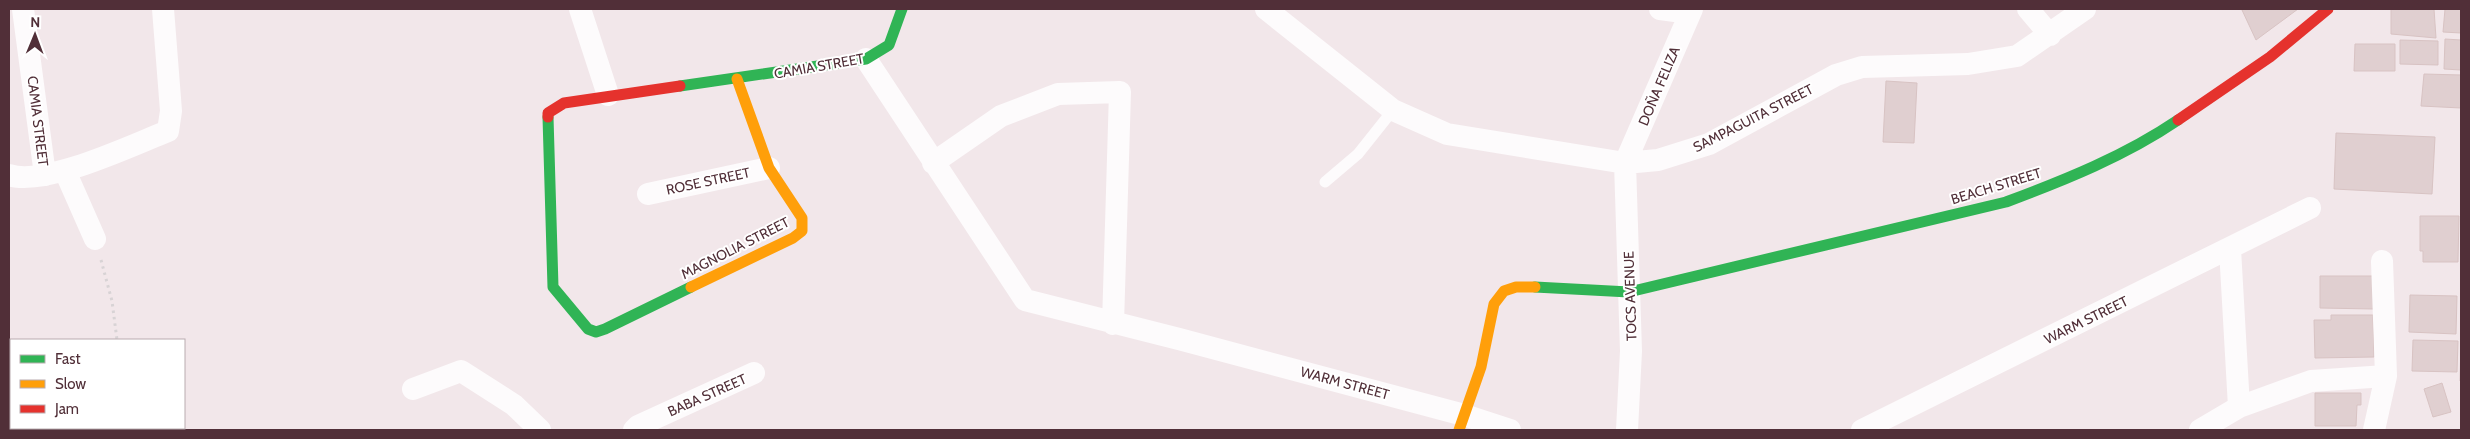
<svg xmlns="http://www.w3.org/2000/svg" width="2470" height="439" viewBox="0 0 2470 439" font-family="Cabin,sans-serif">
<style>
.building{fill:#e0cfd0;stroke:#d8c3c3}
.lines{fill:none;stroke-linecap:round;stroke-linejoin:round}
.path{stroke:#d8d3d5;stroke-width:3;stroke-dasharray:2.5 4;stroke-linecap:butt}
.lane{stroke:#fdfbfc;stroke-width:11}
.street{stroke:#fdfbfc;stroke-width:22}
.fast{stroke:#30b455;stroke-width:11}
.slow{stroke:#ff9f0a;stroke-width:11}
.jam{stroke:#e5322d;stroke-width:11}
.labels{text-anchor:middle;stroke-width:4;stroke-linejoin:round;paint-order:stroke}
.street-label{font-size:14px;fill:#512f38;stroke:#fff}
</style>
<rect width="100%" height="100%" fill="#f2e7ea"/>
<path class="building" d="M 2244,9 L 2298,9 L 2256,40 L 2242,10 Z
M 2391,9 L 2434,9 L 2436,38 L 2391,34 Z
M 2445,9 L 2461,9 L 2461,33 L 2443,32 Z
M 2445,39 L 2461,40 L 2461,70 L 2444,69 Z
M 2400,40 L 2438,41 L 2438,65 L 2400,64 Z
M 2355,44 L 2395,44 L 2395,71 L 2354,71 Z
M 2424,74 L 2461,75 L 2461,108 L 2421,106 Z
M 1886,81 L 1917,83 L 1914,143 L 1883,142 Z
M 2336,133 L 2435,137 L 2432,194 L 2334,189 Z
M 2420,216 L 2459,216 L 2458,262 L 2423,262 L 2423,251 L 2420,251 Z
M 2320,276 L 2374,276 L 2374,309 L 2320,308 Z
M 2410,295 L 2457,296 L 2456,334 L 2409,332 Z
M 2331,315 L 2373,315 L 2374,357 L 2315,358 L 2314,320 L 2331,320 Z
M 2413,340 L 2458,341 L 2457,372 L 2412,371 Z
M 2461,342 L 2461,381 L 2460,381 Z
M 2442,383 L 2451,412 L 2433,417 L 2424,389 Z
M 2315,393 L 2361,393 L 2361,405 L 2357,405 L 2356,426 L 2315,426 Z"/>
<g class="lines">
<path class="path" d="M 101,260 L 112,301 L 117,340
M 150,428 L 151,430
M 51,430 L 69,428"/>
<path class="lane" d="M 1325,182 L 1358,154 L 1393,110"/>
<path class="street" d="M 23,9 L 45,175
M 580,9 L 608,95
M 1266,9 L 1393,110 L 1447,134 L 1625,163 L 1658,160 L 1709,144 L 1836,75 L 1862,67 L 1968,64 L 2017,56 L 2085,9
M 1660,9 L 1690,13
M 2028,9 L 2050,35
M 866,59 L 1025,300 L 1179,339 L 1464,415 L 1510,430
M 933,163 L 1001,116 L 1058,94 L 1120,92 L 1113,324
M 65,171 L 95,239
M 9,175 C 45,187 132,145 168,131 L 171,111 L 163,9
M 648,194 L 769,168
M 2230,249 L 2239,407
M 413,389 L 461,371 L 514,405 L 540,430
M 634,430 L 638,426 L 754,373
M 1627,430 L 1631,351 L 1625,163 L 1692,9
M 1862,430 L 2310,208
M 2200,430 L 2239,407 L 2311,381 L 2386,376
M 2374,430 L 2386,376 L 2382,261"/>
<path class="fast" d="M 680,86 L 866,59 L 889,45 L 902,9
M 548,117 L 553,287 L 588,329 L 596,332 L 605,329 L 691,287
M 1535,287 L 1629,292 L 2006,202 C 2065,180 2125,156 2178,120"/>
<path class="slow" d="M 691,287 L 793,238 L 802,231 L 802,218 L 769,168 L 737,79
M 1459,430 L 1481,367 L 1494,304 L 1504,291 L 1516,287 L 1535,287"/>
<path class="jam" d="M 548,117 L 548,113 L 564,103 L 680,86
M 2178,120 L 2270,57 L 2328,9"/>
</g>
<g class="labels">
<g class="street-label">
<text transform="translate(819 66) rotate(-10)" y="5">CAMIA STREET</text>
<text transform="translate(1659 86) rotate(-67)" y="5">DOÑA FELIZA</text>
<text transform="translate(1753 118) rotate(-27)" y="5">SAMPAGUITA STREET</text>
<text transform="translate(38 121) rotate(83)" y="5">CAMIA STREET</text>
<text transform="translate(708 181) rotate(-12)" y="5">ROSE STREET</text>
<text transform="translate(1996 186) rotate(-17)" y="5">BEACH STREET</text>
<text transform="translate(735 248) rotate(-27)" y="5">MAGNOLIA STREET</text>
<text transform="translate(1630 296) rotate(-92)" y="5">TOCS AVENUE</text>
<text transform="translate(2086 320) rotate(-26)" y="5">WARM STREET</text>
<text transform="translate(1345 383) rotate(15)" y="5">WARM STREET</text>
<text transform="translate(707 395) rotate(-24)" y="5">BABA STREET</text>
</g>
</g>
<rect width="2470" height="439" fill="none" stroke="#512f38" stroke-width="20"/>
<rect x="10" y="339" width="175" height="90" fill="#ffffff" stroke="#b9acaf"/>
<rect x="20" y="355" width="25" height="8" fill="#30b455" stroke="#b9acaf"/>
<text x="55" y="364" font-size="15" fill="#512f38">Fast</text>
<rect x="20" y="380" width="25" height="8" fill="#ff9f0a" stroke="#b9acaf"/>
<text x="55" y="389" font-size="15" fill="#512f38">Slow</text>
<rect x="20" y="405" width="25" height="8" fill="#e5322d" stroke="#b9acaf"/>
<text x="55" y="414" font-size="15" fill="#512f38">Jam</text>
<g transform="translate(35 35) rotate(1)" stroke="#ffffff" stroke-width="4" paint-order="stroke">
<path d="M0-4L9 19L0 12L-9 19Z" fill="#512f38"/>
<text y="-8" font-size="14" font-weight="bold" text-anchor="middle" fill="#512f38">N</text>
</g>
</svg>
